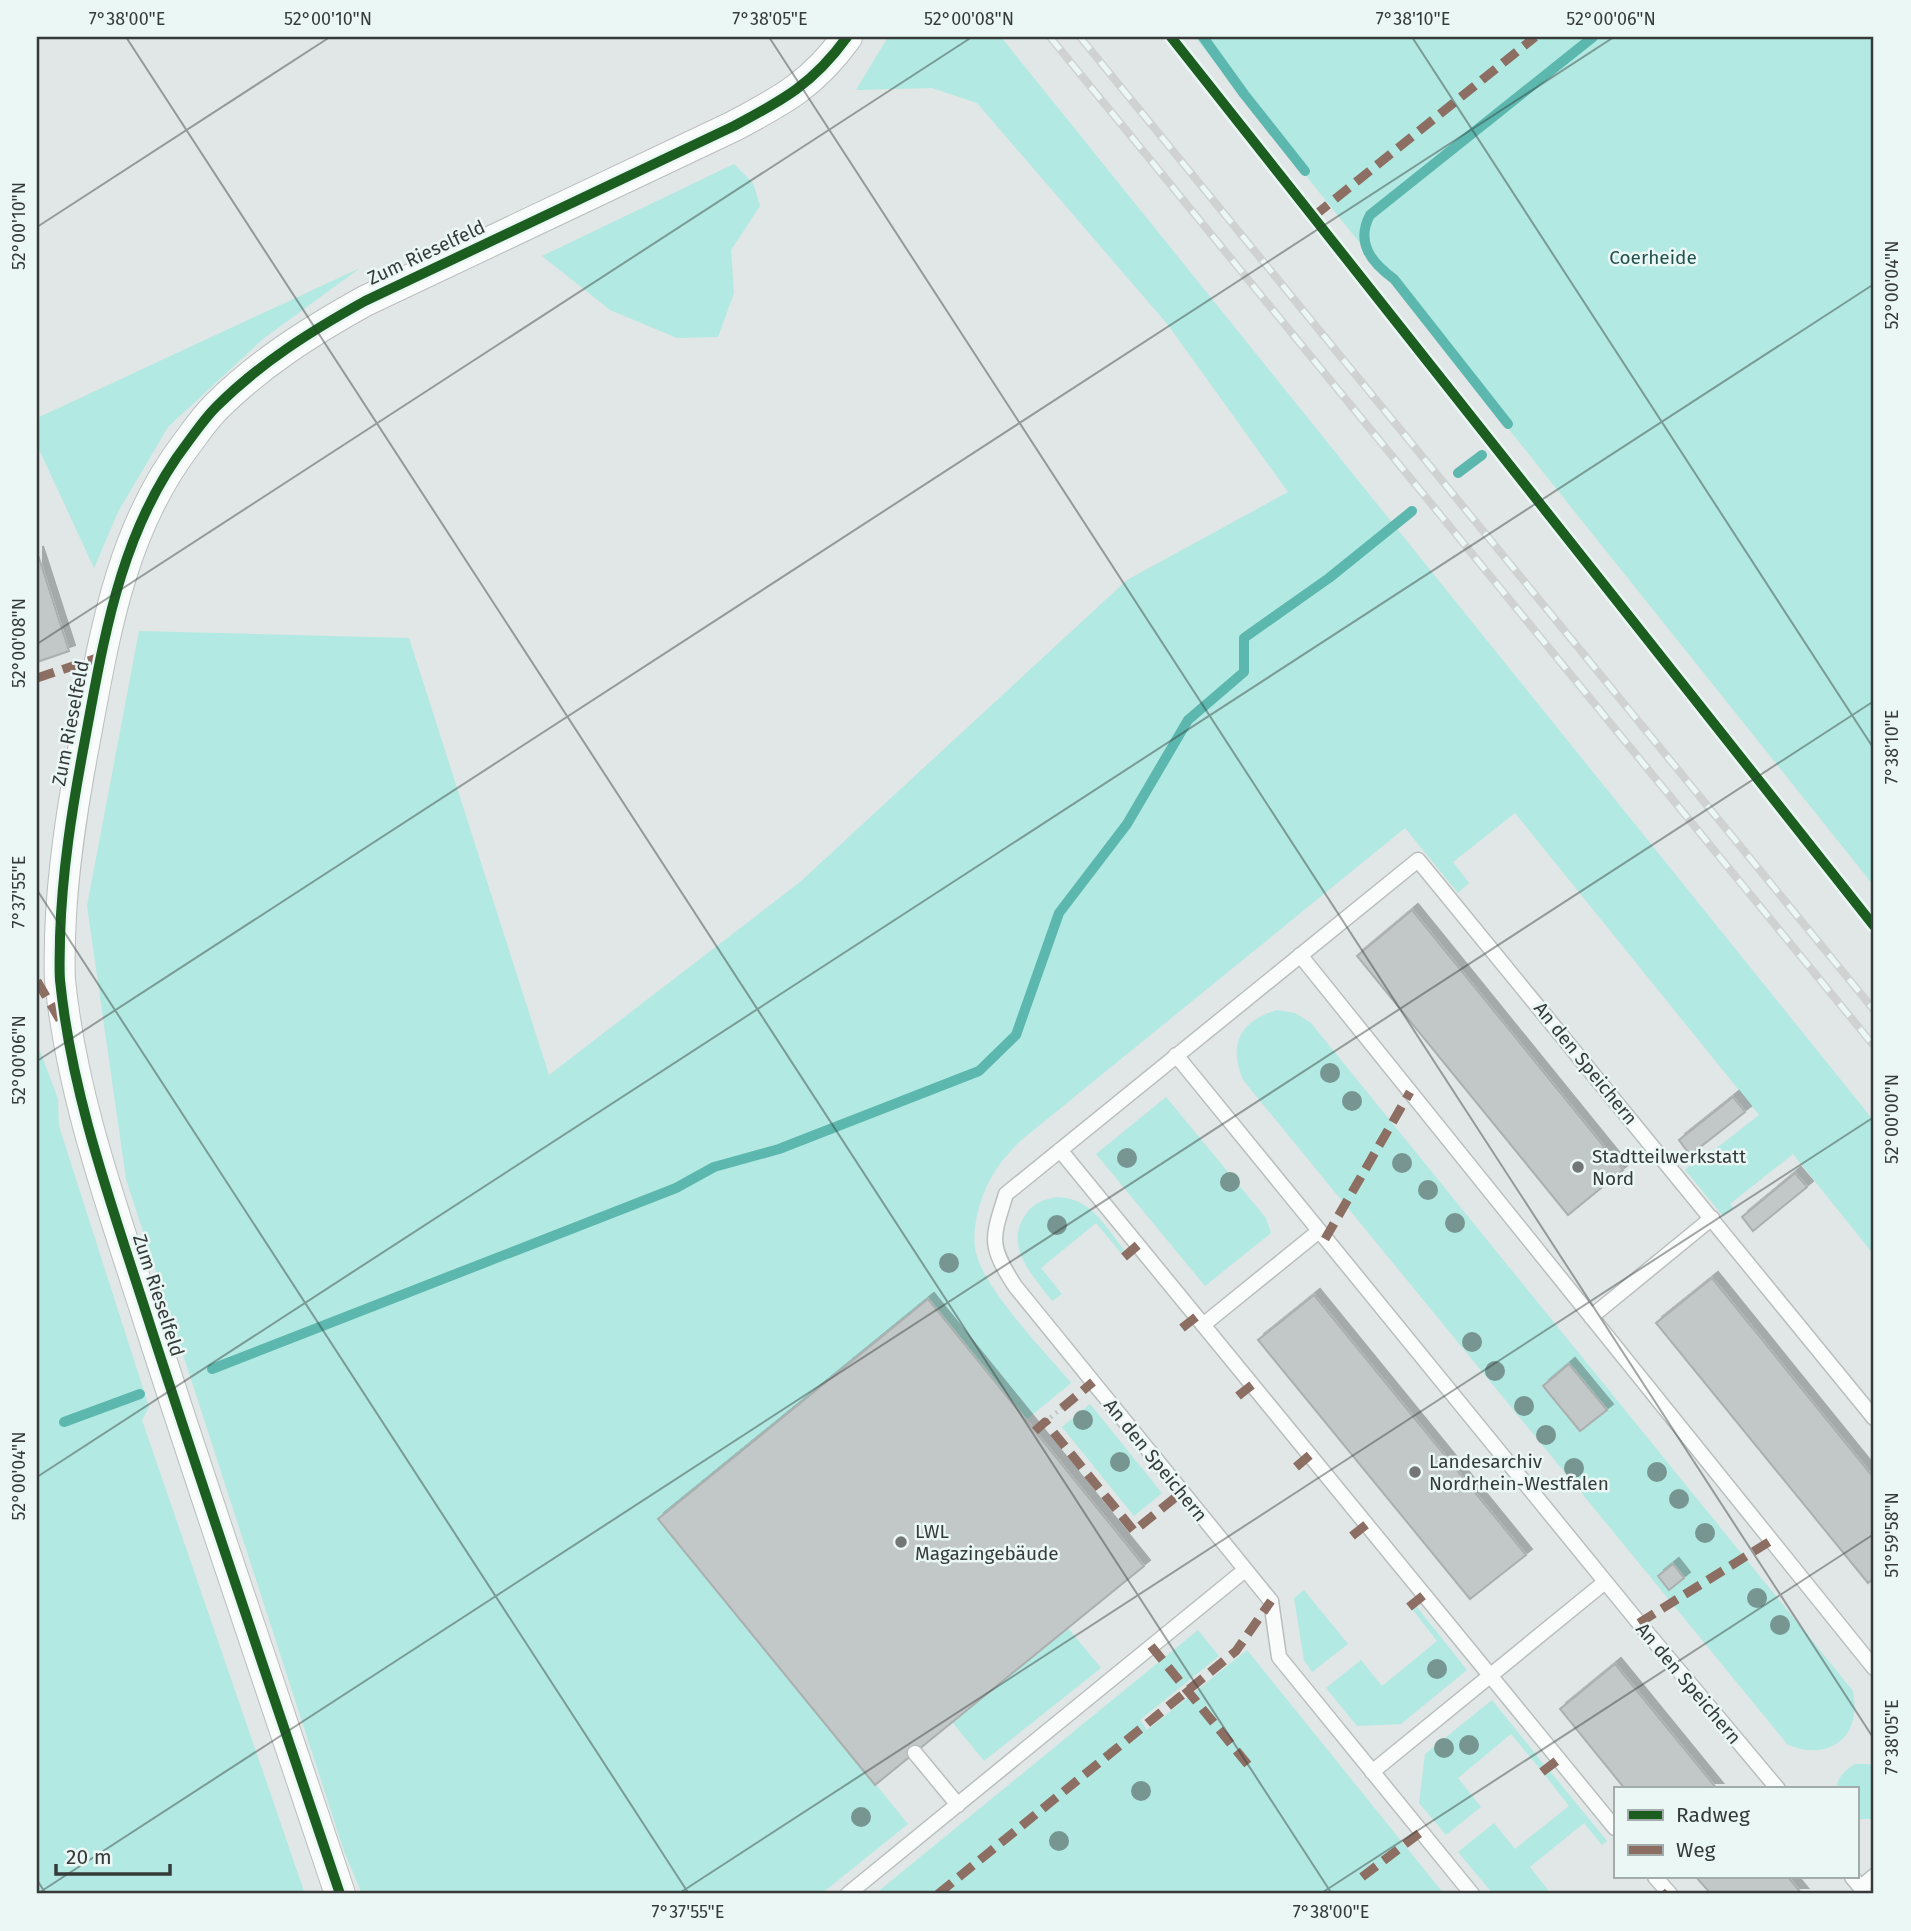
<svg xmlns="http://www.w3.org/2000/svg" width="1911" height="1931" viewBox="0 0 1911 1931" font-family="'Fira Sans',sans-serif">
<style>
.green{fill:#b2e9e2}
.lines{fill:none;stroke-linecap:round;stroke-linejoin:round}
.stream{stroke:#5cb8af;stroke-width:10}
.building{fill:#c2c8c7;stroke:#abb0af;stroke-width:2;filter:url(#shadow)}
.lane-casing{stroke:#babfbe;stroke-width:17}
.street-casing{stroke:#babfbe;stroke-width:32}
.path{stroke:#c3c6c5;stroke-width:4.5;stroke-dasharray:2 5;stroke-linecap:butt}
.lane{stroke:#fafbfb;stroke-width:14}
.street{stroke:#fafbfb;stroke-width:30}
.rail-casing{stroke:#d0d2d2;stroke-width:8}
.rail{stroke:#eaf7f5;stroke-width:5;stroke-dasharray:16;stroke-linecap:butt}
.quiet{stroke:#8d6e63;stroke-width:9;stroke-dasharray:18 9;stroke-linecap:butt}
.cycleway-casing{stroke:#eaf7f5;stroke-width:15}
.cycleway{stroke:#1b5e20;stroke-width:10}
.tree{fill:#779692}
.ticks{fill:none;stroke:#363b3a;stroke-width:2;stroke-opacity:0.45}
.poi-dot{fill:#727776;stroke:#eaf7f5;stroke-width:2.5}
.labels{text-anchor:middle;stroke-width:5;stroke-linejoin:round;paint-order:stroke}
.street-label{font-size:19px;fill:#363b3a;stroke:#eaf7f5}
.park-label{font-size:19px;fill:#21534e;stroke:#eaf7f5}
.poi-label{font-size:19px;fill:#363b3a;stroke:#eaf7f5;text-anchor:start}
.neatline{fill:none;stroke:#363b3a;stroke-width:2.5}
.ticks-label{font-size:18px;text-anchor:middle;fill:#363b3a}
</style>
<defs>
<filter id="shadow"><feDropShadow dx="6" dy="-6" stdDeviation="0" flood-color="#0004"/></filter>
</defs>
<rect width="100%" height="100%" fill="#e0e7e6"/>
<path class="green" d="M 888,37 L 1001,37 L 1874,1121 L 1874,1255 L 1793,1154 L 1730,1204 L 1733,1208 L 1723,1216 L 1685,1170 L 1694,1162 L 1696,1164 L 1759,1115 L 1515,813 L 1453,862 L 1469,883 L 1458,893 L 1405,828 L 1019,1142 C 1011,1151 1002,1160 995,1171 C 982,1191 970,1228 976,1253 C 985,1290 1045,1352 1071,1383 L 1026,1420 L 927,1300 L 659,1518 L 908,1824 L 821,1894 L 362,1894 L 344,1851 L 126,1179 L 87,906 L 139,631 L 409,638 L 549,1075 L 800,882 L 1127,580 L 1288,492 L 1168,325 L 977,103 L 932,88 L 856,90 Z
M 1195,37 L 1874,37 L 1874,886 Z
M 734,164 L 753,183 L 760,206 L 731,250 L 734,293 L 718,337 L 677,338 L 610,310 L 542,256 Z
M 360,268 L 263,339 L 168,427 L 118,512 L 94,568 L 37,445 L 37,418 Z
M 1277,1010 L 1295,1013 L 1311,1023 L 1853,1691 C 1862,1736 1831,1762 1788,1745 L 1243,1080 C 1228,1044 1240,1021 1277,1010 Z
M 37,1043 L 58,1099 L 59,1126 L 149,1407 L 142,1420 L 305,1894 L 37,1894 Z
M 1166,1097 L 1266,1218 L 1271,1233 L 1205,1286 L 1096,1154 Z
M 1058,1197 C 1092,1199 1105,1226 1124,1250 L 1121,1253 L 1096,1223 L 1041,1268 L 1062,1294 L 1052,1301 C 1033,1276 1003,1246 1026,1214 C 1033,1203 1045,1199 1058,1197 Z
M 1090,1404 L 1162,1493 L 1134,1516 L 1062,1427 Z
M 1304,1590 L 1348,1644 L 1312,1672 L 1304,1660 L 1294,1598 Z
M 1416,1606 L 1467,1670 L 1401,1724 L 1357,1726 L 1326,1688 L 1361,1660 L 1382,1686 L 1437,1641 L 1412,1609 Z
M 1068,1628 L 1101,1668 L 984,1761 L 952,1722 Z
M 1198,1630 L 1219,1656 L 1140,1720 L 1147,1730 L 1247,1650 L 1444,1894 L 875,1894 Z
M 1492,1700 L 1545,1766 L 1540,1769 L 1511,1734 L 1458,1778 L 1481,1807 L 1446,1835 L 1419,1803 L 1425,1754 Z
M 1855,1764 L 1868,1764 L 1874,1766 L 1874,1818 L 1872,1819 L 1857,1819 L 1857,1789 L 1836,1789 C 1838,1777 1844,1771 1855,1764 Z
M 1549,1770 L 1607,1841 L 1602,1845 L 1584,1823 L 1530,1867 L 1548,1890 L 1543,1894 L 1493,1894 L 1458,1852 L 1494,1823 L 1515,1849 L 1569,1806 L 1544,1774 Z"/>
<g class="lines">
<path class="stream" d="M 1203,37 L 1244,94 L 1305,171
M 1508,424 L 1394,279 C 1372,263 1355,243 1370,215 L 1593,37
M 1458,473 L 1482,455
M 212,1369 L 676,1188 L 714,1167 L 779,1149 L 979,1071 L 1016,1035 L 1059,913 L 1127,824 L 1188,720 L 1244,672 L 1244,638 L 1329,578 L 1412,511
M 64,1422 L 140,1394"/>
</g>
<path class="building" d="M 37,552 L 69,651 L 37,662 Z
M 1412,910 L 1623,1170 L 1568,1215 L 1357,956 Z
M 1733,1097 L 1745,1112 L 1690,1155 L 1679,1140 Z
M 1795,1173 L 1807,1187 L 1753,1231 L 1742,1217 Z
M 1712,1278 L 1874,1478 L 1874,1578 L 1868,1583 L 1656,1323 Z
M 1314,1295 L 1526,1555 L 1470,1599 L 1258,1340 Z
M 928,1299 L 1144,1566 L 875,1785 L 658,1519 Z
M 1569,1364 L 1607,1410 L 1580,1431 L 1543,1386 Z
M 1673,1564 L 1684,1578 L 1669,1590 L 1658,1576 Z
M 1615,1664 L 1717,1789 L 1625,1789 L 1560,1709 Z
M 1696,1877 L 1788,1877 L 1802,1894 L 1711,1894 Z"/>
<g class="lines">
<g class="lane-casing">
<path id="lane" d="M 1300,955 L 1874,1668
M 1176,1055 L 1639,1623 L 1778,1789
M 1060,1150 L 1615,1828
M 1591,1317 L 1712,1218
M 1203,1325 L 1319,1231
M 915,1753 L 958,1805
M 1372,1772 L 1605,1582
M 1655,1877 L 1670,1894
M 1852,1877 L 1866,1894
M 1861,1887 L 1874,1876
M 848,1894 L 1245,1570
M 1472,1894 L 1279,1657 L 1271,1601 L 1015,1286 C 988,1244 992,1239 1006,1194 L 1418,860 L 1874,1418"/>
</g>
<g class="street-casing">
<path id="street" d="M 340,1894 C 277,1706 212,1517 151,1328 C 115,1214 72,1100 60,980 C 59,966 60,951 60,937 C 62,872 72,809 84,745 C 104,638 120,530 188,442 C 197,430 205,418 216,407 C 260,363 311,331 365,301 L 734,126 C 783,100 813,84 847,37"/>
</g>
<path class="path" d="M 1045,1422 L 1062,1408"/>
<use href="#lane" class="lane"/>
<use href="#street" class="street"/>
<g class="rail-casing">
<path id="rail" d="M 1050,37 L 1874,1046
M 1080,37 L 1874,1010"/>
</g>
<use href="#rail" class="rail"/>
<path class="quiet" d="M 1314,216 L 1535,37
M 37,678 L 100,657
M 37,981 L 60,1020
M 1325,1239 L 1410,1092
M 1124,1257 L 1138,1245
M 1182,1328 L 1196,1317
M 1238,1396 L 1252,1385
M 1062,1408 L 1093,1382
M 1035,1431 L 1045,1422 L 1134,1531 L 1182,1492
M 1296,1467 L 1310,1455
M 1352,1536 L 1367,1524
M 1409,1607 L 1424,1595
M 1639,1623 L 1772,1540
M 1151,1646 L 1249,1766
M 1542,1772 L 1559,1759
M 1362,1877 L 1421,1832
M 938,1894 L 1236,1651 L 1271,1601
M 1666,1894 L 1668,1892"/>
<g class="cycleway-casing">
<path id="cycleway" d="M 1171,37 L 1874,926
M 340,1894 C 277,1706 212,1517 151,1328 C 115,1214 72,1100 60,980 C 59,966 60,951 60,937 C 62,872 72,809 84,745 C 104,638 120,530 188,442 C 197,430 205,418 216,407 C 260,363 311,331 365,301 L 734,126 C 783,100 813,84 847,37"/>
</g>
<use href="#cycleway" class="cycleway"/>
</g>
<g class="tree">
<circle cx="1330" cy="1073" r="10"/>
<circle cx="1352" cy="1101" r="10"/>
<circle cx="1127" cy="1158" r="10"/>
<circle cx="1402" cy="1163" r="10"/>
<circle cx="1230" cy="1182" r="10"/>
<circle cx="1428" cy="1190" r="10"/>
<circle cx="1455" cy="1223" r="10"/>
<circle cx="1057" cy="1225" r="10"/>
<circle cx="949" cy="1263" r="10"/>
<circle cx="1472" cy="1342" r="10"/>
<circle cx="1495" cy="1371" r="10"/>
<circle cx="1524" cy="1406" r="10"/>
<circle cx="1083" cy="1420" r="10"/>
<circle cx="1546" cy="1435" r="10"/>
<circle cx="1120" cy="1462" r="10"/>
<circle cx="1574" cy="1468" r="10"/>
<circle cx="1657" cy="1472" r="10"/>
<circle cx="1679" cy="1499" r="10"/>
<circle cx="1705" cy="1533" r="10"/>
<circle cx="1757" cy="1598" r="10"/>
<circle cx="1780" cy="1625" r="10"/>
<circle cx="1437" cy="1669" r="10"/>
<circle cx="1469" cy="1745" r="10"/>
<circle cx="1444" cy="1748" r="10"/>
<circle cx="1141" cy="1791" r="10"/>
<circle cx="861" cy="1817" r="10"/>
<circle cx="1059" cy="1841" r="10"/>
</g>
<path class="ticks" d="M 126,37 L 1332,1894M 769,37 L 1874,1739M 1412,37 L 1874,749M 37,227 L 330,37M 37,644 L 972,37M 37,890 L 689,1894M 37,1061 L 1614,37M 37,1477 L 1874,284M 37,1880 L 46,1894M 37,1894 L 1874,701M 678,1894 L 1874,1117M 1320,1894 L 1874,1534"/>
<g class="poi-dot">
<circle cx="1578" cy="1167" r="7"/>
<circle cx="1415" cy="1472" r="7"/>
<circle cx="901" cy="1542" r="7"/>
</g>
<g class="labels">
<g class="street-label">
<text transform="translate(426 252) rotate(-25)" y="7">Zum Rieselfeld</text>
<text transform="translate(70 723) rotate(-79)" y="7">Zum Rieselfeld</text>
<text transform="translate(1586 1063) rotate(51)" y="7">An den Speichern</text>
<text transform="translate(159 1295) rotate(72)" y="7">Zum Rieselfeld</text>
<text transform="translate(1156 1460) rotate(51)" y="7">An den Speichern</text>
<text transform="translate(1689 1683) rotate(50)" y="7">An den Speichern</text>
</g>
<g class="park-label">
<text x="1653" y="264">Coerheide</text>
</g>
<g class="poi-label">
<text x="1592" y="1163">Stadtteilwerkstatt<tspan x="1592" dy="22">Nord</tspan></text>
<text x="1429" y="1468">Landesarchiv<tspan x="1429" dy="22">Nordrhein-Westfalen</tspan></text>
<text x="915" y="1538">LWL<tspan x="915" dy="22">Magazingebäude</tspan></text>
</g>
</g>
<rect width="1911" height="1931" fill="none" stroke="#eaf7f5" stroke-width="77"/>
<rect x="1614" y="1787" width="245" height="91" fill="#eaf7f5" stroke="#a2acaa" stroke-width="2"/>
<rect x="1628" y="1810" width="35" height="10" fill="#1b5e20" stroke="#a2acaa" stroke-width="2"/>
<text x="1676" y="1822" font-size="21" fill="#363b3a">Radweg</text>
<rect x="1628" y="1845" width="35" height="10" fill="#8d6e63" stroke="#a2acaa" stroke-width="2"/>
<text x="1676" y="1857" font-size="21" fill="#363b3a">Weg</text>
<path d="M56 1864v10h114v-10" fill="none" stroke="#363b3a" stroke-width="3.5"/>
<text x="66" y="1864" font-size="21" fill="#363b3a" stroke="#eaf7f5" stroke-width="5" paint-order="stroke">20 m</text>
<rect x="38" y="38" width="1834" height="1854" class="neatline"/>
<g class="ticks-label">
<text x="127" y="25">7°38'00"E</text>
<text x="328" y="25">52°00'10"N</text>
<text x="770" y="25">7°38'05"E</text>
<text x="969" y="25">52°00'08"N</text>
<text x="1413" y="25">7°38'10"E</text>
<text x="1611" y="25">52°00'06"N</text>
<text transform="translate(19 226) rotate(-90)" y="6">52°00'10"N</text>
<text transform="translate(1892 285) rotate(-90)" y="6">52°00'04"N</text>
<text transform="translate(19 643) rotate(-90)" y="6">52°00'08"N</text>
<text transform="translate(1892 747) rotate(-90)" y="6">7°38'10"E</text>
<text transform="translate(19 892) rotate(-90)" y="6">7°37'55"E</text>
<text transform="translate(19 1060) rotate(-90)" y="6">52°00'06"N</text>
<text transform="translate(1892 1119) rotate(-90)" y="6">52°00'00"N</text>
<text transform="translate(19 1476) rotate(-90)" y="6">52°00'04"N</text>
<text transform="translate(1892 1535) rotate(-90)" y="6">51°59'58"N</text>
<text transform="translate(1892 1737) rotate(-90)" y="6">7°38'05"E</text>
<text x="688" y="1918">7°37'55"E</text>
<text x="1331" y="1918">7°38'00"E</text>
</g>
</svg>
